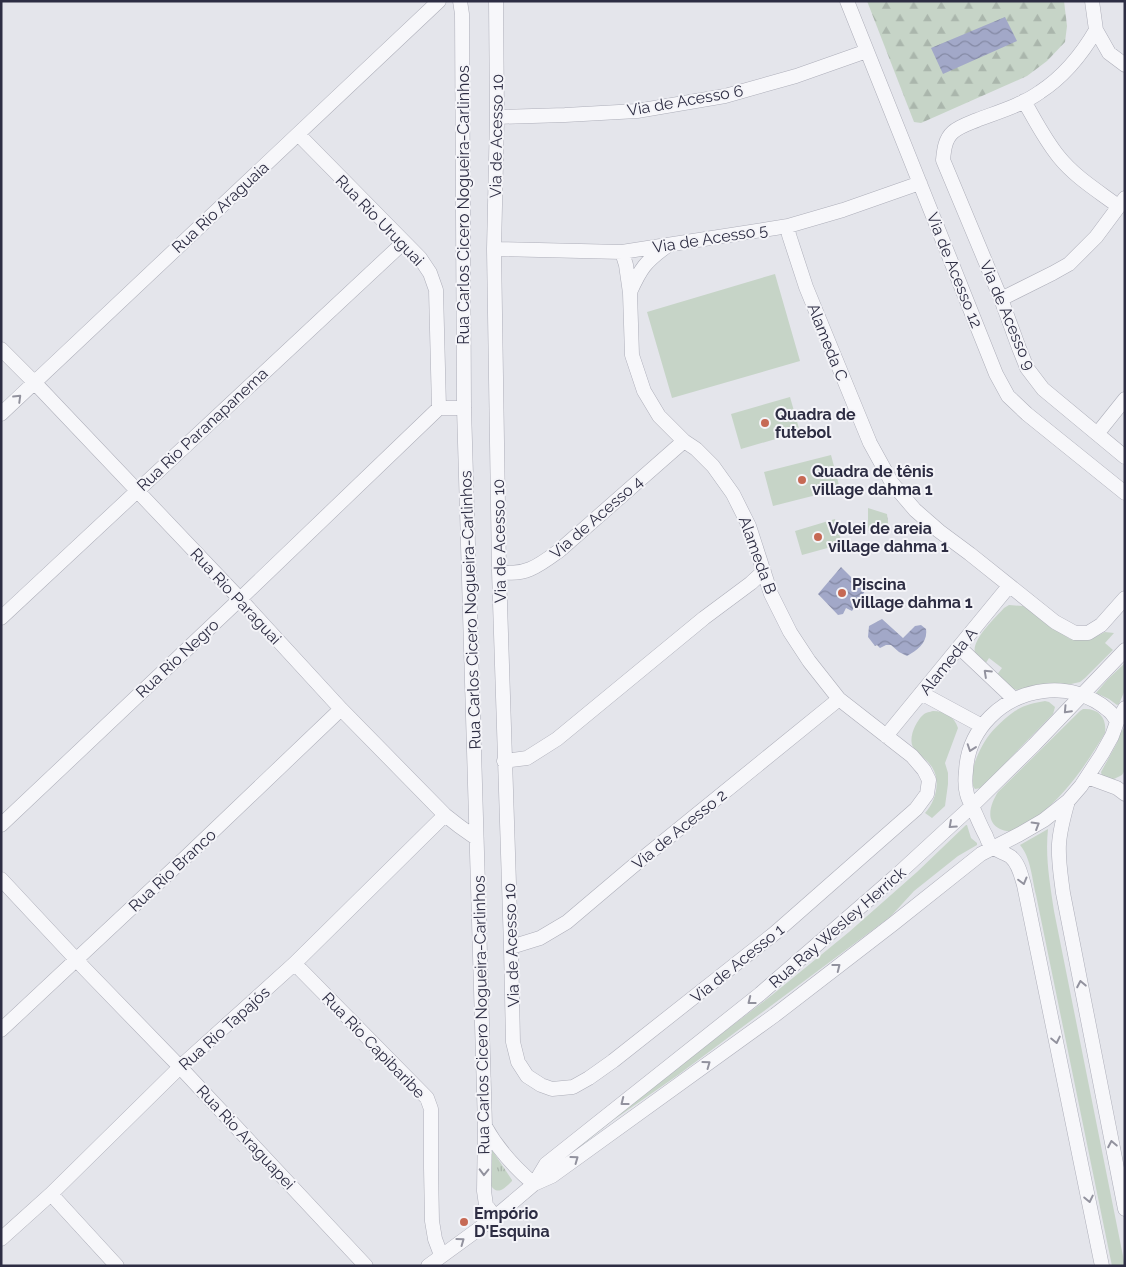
<svg xmlns="http://www.w3.org/2000/svg" width="1126" height="1267" viewBox="0 0 1126 1267" font-family="Raleway,sans-serif">
<style>
.grass{fill:url(#grass-tufts)}
.forest{fill:url(#forest-firs)}
.garden{fill:#c6d4c7}
.water{fill:url(#water-waves)}
.lines{fill:none;stroke-linecap:round;stroke-linejoin:round}
.minor-casing{stroke:#adaeb9;stroke-width:15}
.minor{stroke:#f7f7fa;stroke-width:14}
.oneway{stroke:#92929e}
.poi-dot{fill:#c66954;stroke:#f4f4f8;stroke-width:2}
.labels{text-anchor:middle;stroke-width:4;stroke-linejoin:round;paint-order:stroke}
.street-label{font-size:16px;fill:#2d2d43;stroke:#f4f4f8}
.poi-label{font-size:16px;font-weight:bold;fill:#2d2d43;stroke:#f4f4f8;text-anchor:start}
</style>
<defs>
<pattern id="grass-tufts" width="24" height="20" patternUnits="userSpaceOnUse" patternTransform="scale(1.25)"><rect width="24" height="20" fill="#c6d4c7"/><path d="M3 7l-1-3M5 7V3M7 7l1-3M15 17l-1-3M17 17v-4M19 17l1-3" fill="none" stroke="#aab6ac"/></pattern>
<pattern id="forest-firs" width="22" height="20" patternUnits="userSpaceOnUse" patternTransform="scale(1.25)"><rect width="22" height="20" fill="#c6d4c7"/><path d="M5 1l3.5 6h-7zM16 11l3.5 6h-7z" fill="#aab6ac"/></pattern>
<pattern id="water-waves" width="16" height="10" patternUnits="userSpaceOnUse" patternTransform="scale(1.25)"><rect width="16" height="10" fill="#a2a8c8"/><path d="M0 5q4-4 8 0t8 0" fill="none" stroke="#8489a4"/></pattern>
</defs>
<rect width="100%" height="100%" fill="#e4e5eb"/>
<path class="grass" d="M 868,508 L 887,514 L 889,531 L 868,531 Z
M 490,1149 L 492,1150 L 512,1180 L 512,1181 C 505,1188 497,1197 490,1184 Z"/>
<path class="forest" d="M 867,1 L 1064,1 L 1067,26 L 1065,42 L 1047,61 L 1027,76 L 921,123 L 914,122 Z"/>
<path class="garden" d="M 775,274 L 800,361 L 672,398 L 647,312 Z
M 790,397 L 800,432 L 741,449 L 731,414 Z
M 831,455 L 840,489 L 773,506 L 764,472 Z
M 835,519 L 842,544 L 802,555 L 795,531 Z
M 1009,605 L 1023,606 L 1070,639 L 1091,639 L 1105,632 L 1114,633 L 1105,643 L 1113,650 L 1085,678 L 1080,682 L 1071,684 L 1050,684 L 1017,690 L 1011,688 L 996,676 L 1002,668 L 989,658 L 984,666 C 981,663 976,658 975,653 C 971,640 996,617 1004,608 Z
M 1125,663 L 1125,690 L 1119,704 L 1117,705 L 1109,699 L 1096,693 L 1108,679 Z
M 1045,701 L 1049,702 L 1055,707 L 1053,714 L 981,788 L 975,789 C 965,778 980,748 987,738 C 994,728 1005,718 1015,711 C 1024,705 1034,703 1045,701 Z
M 1083,709 C 1099,708 1107,718 1105,733 C 1085,766 1068,792 1038,816 C 1032,821 1017,830 1011,831 C 1007,832 1003,830 1000,829 C 984,821 991,803 998,792 L 1080,711 Z
M 933,711 C 945,711 954,716 958,728 L 945,763 L 948,773 L 948,784 L 945,806 L 932,818 L 925,813 C 936,801 941,781 932,767 C 927,759 918,755 913,747 C 908,738 916,721 923,715 C 926,712 930,712 933,711 Z
M 1125,727 L 1125,770 L 1122,775 L 1110,781 L 1102,776 L 1101,772 L 1117,743 L 1120,733 Z
M 966,825 L 967,825 L 971,838 L 977,843 L 977,845 L 958,856 L 914,891 L 892,915 L 886,920 L 678,1075 L 612,1121 L 551,1170 L 571,1149 L 772,995 L 849,932 L 917,872 Z
M 1048,829 C 1045,857 1050,884 1054,911 L 1125,1266 L 1112,1266 L 1036,895 C 1032,879 1031,858 1020,845 Z"/>
<path class="water" d="M 1005,17 L 1017,41 L 943,74 L 931,48 Z
M 841,567 L 865,591 L 852,611 L 846,608 L 843,614 L 838,615 L 818,594 Z
M 882,619 L 903,638 L 915,626 L 921,625 L 926,629 C 928,642 918,650 907,656 L 899,652 L 891,645 L 886,645 L 880,648 L 877,645 L 875,646 L 868,637 L 869,626 Z"/>
<g class="lines">
<g class="minor-casing">
<path id="minor" d="M 460,1 L 462,14 L 464,408 L 485,1126 L 484,1191 L 486,1205 L 495,1217
M 496,1 L 497,117 L 494,249 L 499,571 L 511,947 L 513,1042 L 518,1062 L 527,1076 L 541,1085 L 552,1089 L 573,1087 L 589,1078 L 613,1061 L 775,933 L 916,809 L 927,794 L 929,780 L 924,770 L 912,756 L 839,699 L 809,661 L 790,632 L 771,594 L 749,526 L 733,494 L 713,466 L 696,449 L 684,441 L 659,416 L 644,391 L 632,355 L 630,293 L 626,265 L 622,252
M 847,1 L 996,374 L 1008,396 L 1027,414 L 1125,493
M 1092,1 L 1096,30 L 1109,53 L 1125,65
M 1096,30 C 1082,54 1063,77 1040,92 C 1022,105 998,112 977,120 C 970,123 960,126 953,132 C 945,139 944,150 943,160 L 1001,299 L 1019,348 L 1027,368 L 1043,389 L 1125,457
M 1024,101 C 1035,120 1045,140 1059,157 C 1075,177 1098,191 1118,206
M 497,117 L 565,115 L 637,111 L 725,96 L 796,76 L 867,51
M 298,134 L 420,258 L 430,273 L 436,290 L 439,408
M 788,226 L 789,235 L 806,287 L 870,443 L 892,483 L 915,510 L 939,531 L 970,554 L 1055,622 L 1075,633 L 1088,633 L 1101,625 L 1125,598
M 494,249 L 622,252 L 788,226 L 843,210 L 920,183
M 630,292 C 641,268 645,262 667,246
M 1001,299 L 1053,273 L 1069,264 L 1096,237 L 1125,198
M 1,349 L 34,382 L 240,599 L 341,709 L 445,815 L 459,826 L 476,838
M 439,408 L 464,408
M 1,414 L 439,1
M 1097,434 L 1125,399
M 499,571 C 524,578 541,564 560,550 L 684,441
M 1,618 L 404,242
M 959,647 L 1014,699
M 921,693 L 982,726
M 886,736 L 1009,586
M 504,761 L 527,758 L 557,739 L 704,618 L 751,583 L 764,571
M 1087,777 L 1117,788 L 1125,794
M 1068,801 C 1064,815 1060,829 1059,844 C 1058,860 1061,877 1063,893 L 1125,1209
M 1,825 L 240,599 L 439,408
M 1,879 L 85,969 L 180,1067 L 366,1266
M 511,947 L 540,938 L 567,922 L 632,867 L 839,699
M 294,964 L 301,970 L 427,1098 L 431,1109 L 431,1168 L 432,1221 L 435,1239 L 441,1255
M 1,1030 L 187,856 L 341,709
M 485,1126 C 497,1148 514,1167 534,1184
M 534,1184 L 546,1164 L 760,994 L 897,875 L 972,806 L 1034,745 L 1125,650
M 51,1194 L 117,1266
M 1,1239 L 51,1194 L 180,1067 L 294,964 L 445,815
M 428,1266 L 495,1217 L 534,1184 L 552,1176 L 775,1015 L 893,924 L 981,854 L 1020,834 L 1044,820 L 1068,801 L 1081,786 L 1102,754 L 1112,736 L 1117,722 L 1125,708
M 1102,1266 L 1024,885 C 1021,875 1019,864 1011,857 C 1006,853 996,851 992,846 C 989,844 987,839 986,836 C 981,827 977,817 973,808 C 971,804 968,799 967,794 C 965,787 965,779 966,771 C 968,729 1002,696 1044,691 C 1066,688 1091,695 1108,710 C 1112,713 1115,718 1117,722"/>
</g>
<use href="#minor" class="minor"/>
</g>
<defs><path id="oneway-chevron" d="M-2-3.5L2.5 0L-2 3.5" fill="none" stroke-width="1.6" stroke-linecap="round" stroke-linejoin="round" transform="scale(1.25)"/></defs>
<g class="oneway">
<use href="#oneway-chevron" transform="translate(18 398) rotate(-44)"/>
<use href="#oneway-chevron" transform="translate(987 673) rotate(-137)"/>
<use href="#oneway-chevron" transform="translate(1067 710) rotate(133)"/>
<use href="#oneway-chevron" transform="translate(971 748) rotate(109)"/>
<use href="#oneway-chevron" transform="translate(952 825) rotate(138)"/>
<use href="#oneway-chevron" transform="translate(1036 825) rotate(-31)"/>
<use href="#oneway-chevron" transform="translate(1023 881) rotate(75)"/>
<use href="#oneway-chevron" transform="translate(837 967) rotate(-38)"/>
<use href="#oneway-chevron" transform="translate(1081 984) rotate(-101)"/>
<use href="#oneway-chevron" transform="translate(751 1001) rotate(142)"/>
<use href="#oneway-chevron" transform="translate(1056 1040) rotate(78)"/>
<use href="#oneway-chevron" transform="translate(707 1064) rotate(-36)"/>
<use href="#oneway-chevron" transform="translate(624 1102) rotate(142)"/>
<use href="#oneway-chevron" transform="translate(1112 1144) rotate(-101)"/>
<use href="#oneway-chevron" transform="translate(575 1159) rotate(-36)"/>
<use href="#oneway-chevron" transform="translate(484 1172) rotate(91)"/>
<use href="#oneway-chevron" transform="translate(1089 1199) rotate(78)"/>
<use href="#oneway-chevron" transform="translate(461 1241) rotate(-36)"/>
</g>
<g class="poi-dot">
<circle cx="765" cy="423" r="5"/>
<circle cx="802" cy="480" r="5"/>
<circle cx="818" cy="537" r="5"/>
<circle cx="842" cy="593" r="5"/>
<circle cx="464" cy="1222" r="5"/>
</g>
<g class="labels">
<g class="street-label">
<text transform="translate(685 100) rotate(-10)" y="6">Via de Acesso 6</text>
<text transform="translate(496 136) rotate(-89)" y="6">Via de Acesso 10</text>
<text transform="translate(463 205) rotate(-90)" y="6">Rua Carlos Cicero Nogueira-Carlinhos</text>
<text transform="translate(220 207) rotate(-43)" y="6">Rua Rio Araguaia</text>
<text transform="translate(380 220) rotate(46)" y="6">Rua Rio Uruguai</text>
<text transform="translate(710 238) rotate(-9)" y="6">Via de Acesso 5</text>
<text transform="translate(955 270) rotate(68)" y="6">Via de Acesso 12</text>
<text transform="translate(1008 315) rotate(67)" y="6">Via de Acesso 9</text>
<text transform="translate(828 342) rotate(68)" y="6">Alameda C</text>
<text transform="translate(202 429) rotate(-43)" y="6">Rua Rio Paranapanema</text>
<text transform="translate(596 517) rotate(-41)" y="6">Via de Acesso 4</text>
<text transform="translate(499 541) rotate(-91)" y="6">Via de Acesso 10</text>
<text transform="translate(758 555) rotate(70)" y="6">Alameda B</text>
<text transform="translate(236 596) rotate(47)" y="6">Rua Rio Paraguai</text>
<text transform="translate(470 610) rotate(-92)" y="6">Rua Carlos Cicero Nogueira-Carlinhos</text>
<text transform="translate(177 658) rotate(-43)" y="6">Rua Rio Negro</text>
<text transform="translate(948 661) rotate(-51)" y="6">Alameda A</text>
<text transform="translate(679 829) rotate(-39)" y="6">Via de Acesso 2</text>
<text transform="translate(172 870) rotate(-43)" y="6">Rua Rio Branco</text>
<text transform="translate(837 927) rotate(-41)" y="6">Rua Ray Wesley Herrick</text>
<text transform="translate(511 945) rotate(-92)" y="6">Via de Acesso 10</text>
<text transform="translate(737 963) rotate(-39)" y="6">Via de Acesso 1</text>
<text transform="translate(481 1015) rotate(-91)" y="6">Rua Carlos Cicero Nogueira-Carlinhos</text>
<text transform="translate(224 1028) rotate(-42)" y="6">Rua Rio Tapajós</text>
<text transform="translate(374 1045) rotate(46)" y="6">Rua Rio Capibaribe</text>
<text transform="translate(246 1137) rotate(47)" y="6">Rua Rio Araguapei</text>
</g>
<g class="poi-label">
<text x="775" y="420">Quadra de<tspan x="775" dy="18">futebol</tspan></text>
<text x="812" y="477">Quadra de tênis<tspan x="812" dy="18">village dahma 1</tspan></text>
<text x="828" y="534">Volei de areia<tspan x="828" dy="18">village dahma 1</tspan></text>
<text x="852" y="590">Piscina<tspan x="852" dy="18">village dahma 1</tspan></text>
<text x="474" y="1219">Empório<tspan x="474" dy="18">D'Esquina</tspan></text>
</g>
</g>
<rect width="1126" height="1267" fill="none" stroke="#2d2d43" stroke-width="5"/>
</svg>
